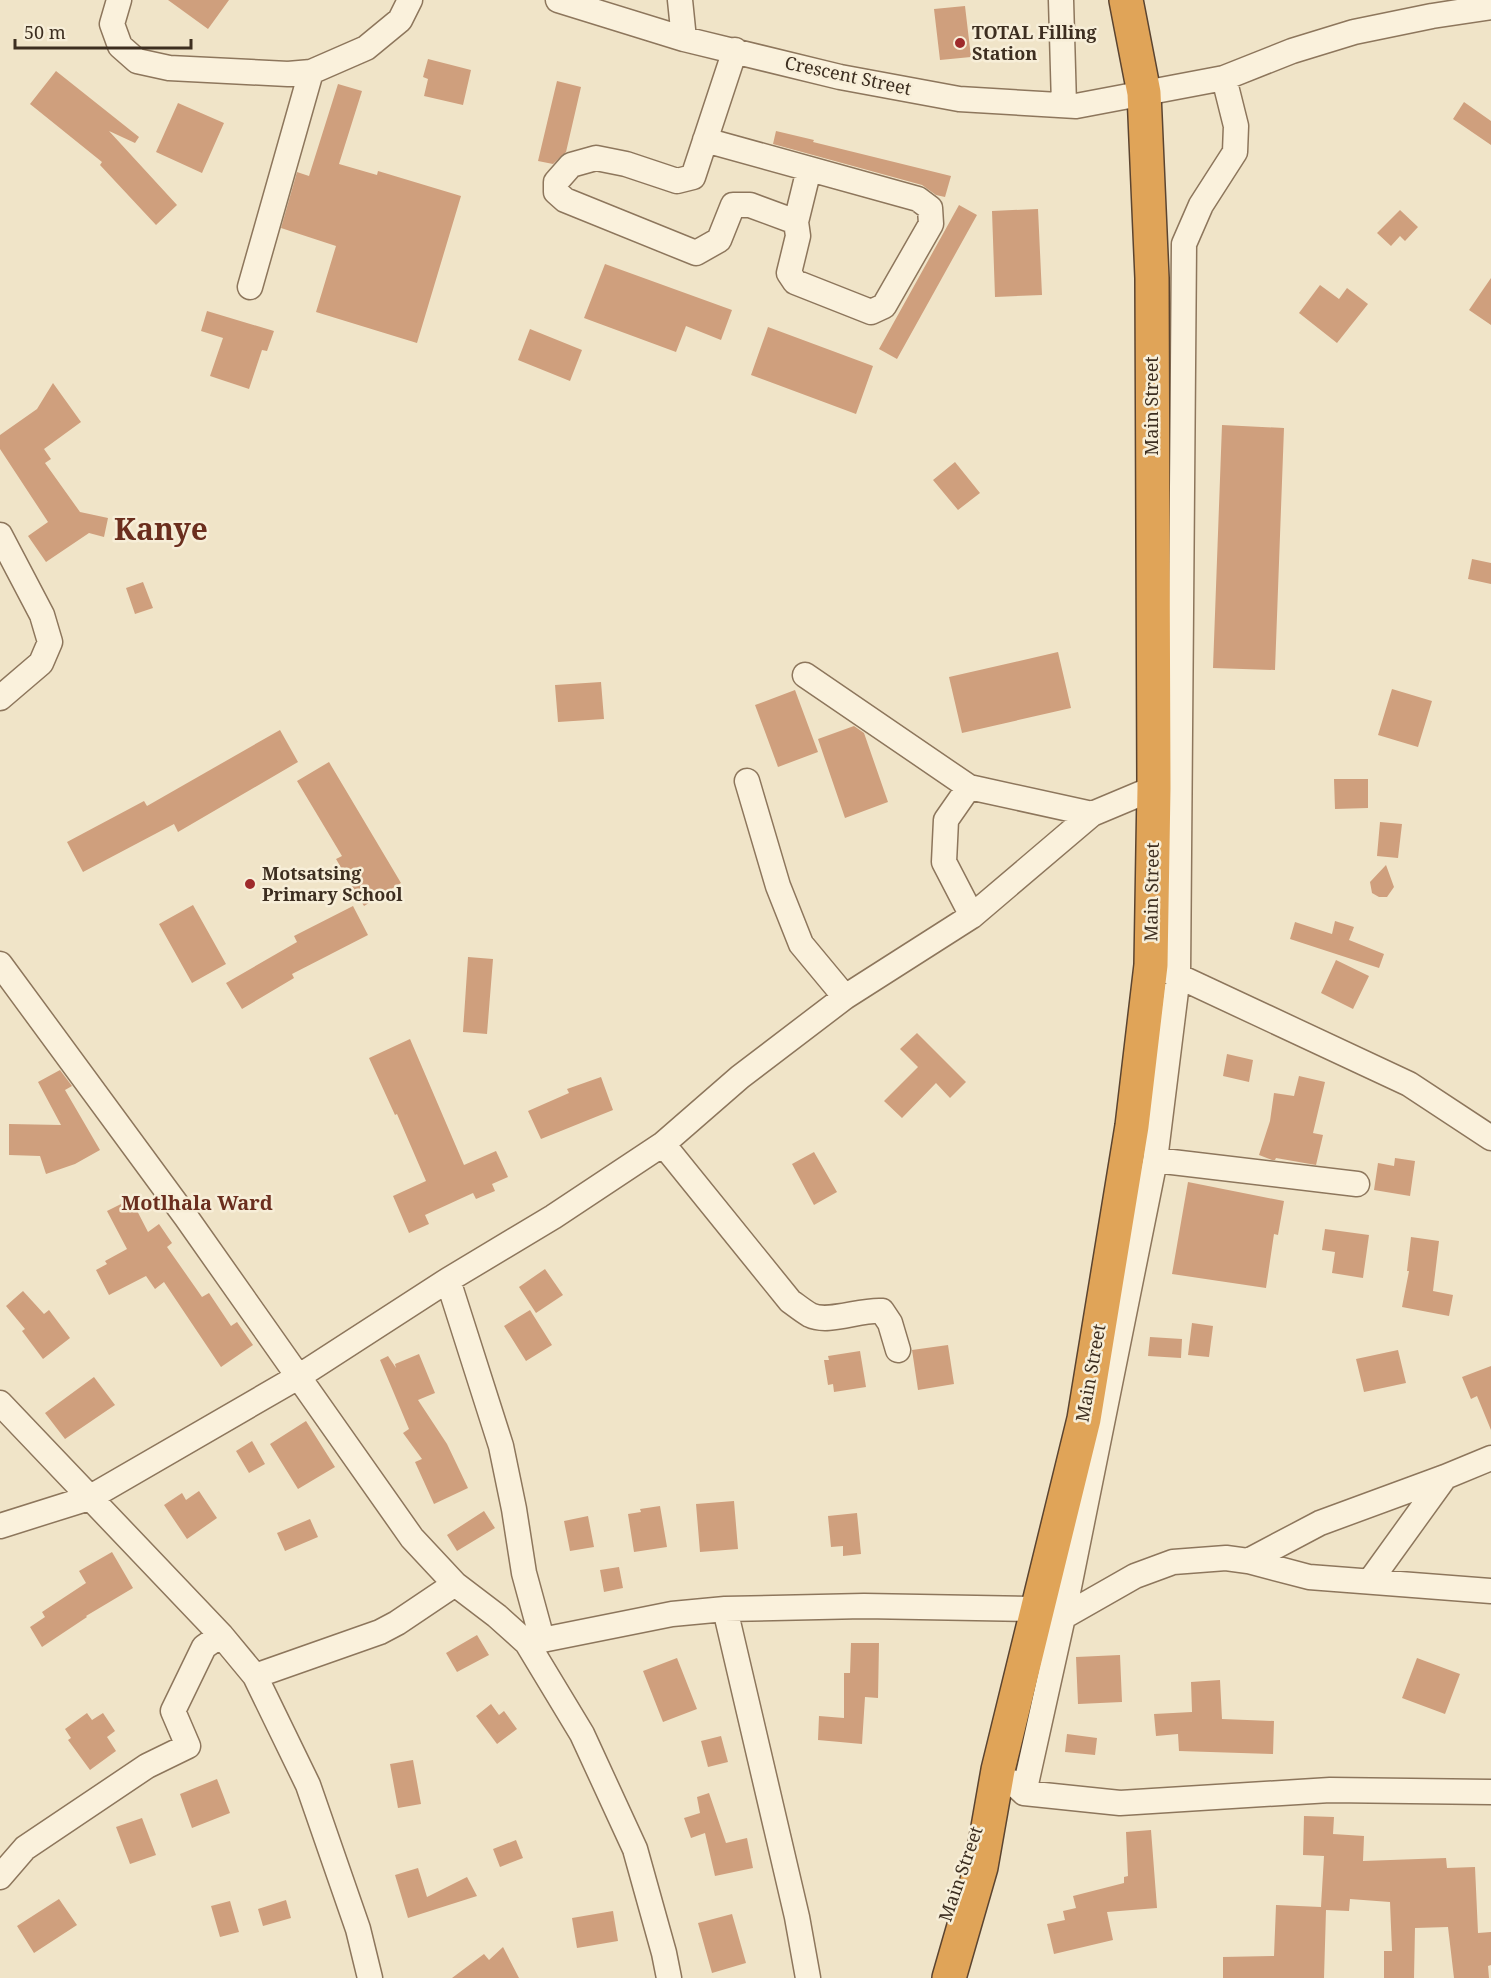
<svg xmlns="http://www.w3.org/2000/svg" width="1491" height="1978" viewBox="0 0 1491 1978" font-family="'Noto Serif',serif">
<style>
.building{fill:#cf9f7d}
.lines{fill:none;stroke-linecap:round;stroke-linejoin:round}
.minor-casing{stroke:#8d765c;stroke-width:27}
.highway-casing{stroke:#5b4430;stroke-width:36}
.minor{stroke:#faf1dc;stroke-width:24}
.highway{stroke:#e0a458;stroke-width:33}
.poi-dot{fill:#9e2a2b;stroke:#f7eed8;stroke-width:2}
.labels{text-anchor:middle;stroke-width:5;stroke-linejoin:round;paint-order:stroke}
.poi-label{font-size:18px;font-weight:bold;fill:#3d2e20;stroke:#f7eed8;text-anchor:start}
.street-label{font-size:18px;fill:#3d2e20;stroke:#f7eed8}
.neighbourhood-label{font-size:20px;font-weight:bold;fill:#6b2e1e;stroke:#f7eed8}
.town-label{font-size:30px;font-weight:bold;fill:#6b2e1e;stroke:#f7eed8}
</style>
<rect width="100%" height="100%" fill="#f0e4c8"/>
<path class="building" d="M 168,0 L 229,0 L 208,29 Z
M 965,6 L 971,57 L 940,60 L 934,9 Z
M 428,59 L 471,70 L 463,105 L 424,96 L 428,79 L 423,77 Z
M 56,71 L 139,137 L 135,143 L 109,131 L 177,205 L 156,225 L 100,165 L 102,162 L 30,104 Z
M 557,81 L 581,87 L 566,152 L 553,164 L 538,161 Z
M 338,84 L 362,91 L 339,164 L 377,175 L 378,171 L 461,196 L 417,343 L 316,312 L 336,246 L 281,228 L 297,172 L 309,176 Z
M 1464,102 L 1491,121 L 1491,145 L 1453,119 Z
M 178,103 L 224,123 L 202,173 L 156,152 Z
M 776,131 L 814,140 L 813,142 L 951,176 L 945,197 L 936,195 L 922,185 L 773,144 Z
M 959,205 L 977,215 L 897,359 L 879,349 Z
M 1038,209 L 1042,295 L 995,297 L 992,211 Z
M 1400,210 L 1418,227 L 1405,241 L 1400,236 L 1391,246 L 1377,233 Z
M 605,264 L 732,310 L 721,340 L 686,326 L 676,352 L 584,318 Z
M 1491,278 L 1491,325 L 1469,310 Z
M 1320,285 L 1339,299 L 1347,288 L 1368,304 L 1337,343 L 1299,313 Z
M 207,311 L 274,331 L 267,351 L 262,350 L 249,389 L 210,376 L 223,338 L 201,331 Z
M 768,327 L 873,366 L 856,414 L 751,375 Z
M 530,329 L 582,350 L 570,381 L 518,360 Z
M 53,383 L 81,422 L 44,449 L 51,459 L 45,463 L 80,512 L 108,518 L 104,537 L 89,533 L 46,562 L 28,536 L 48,522 L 0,449 L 0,435 L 37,409 Z
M 1222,425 L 1284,428 L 1275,670 L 1213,668 Z
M 955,462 L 980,493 L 958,510 L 933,480 Z
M 1472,559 L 1491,563 L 1491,584 L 1468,579 Z
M 143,582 L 153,608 L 135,614 L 126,588 Z
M 1058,652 L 1071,708 L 962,733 L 949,677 Z
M 601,682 L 604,719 L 558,722 L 555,685 Z
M 1392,689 L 1432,701 L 1418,747 L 1378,735 Z
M 795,690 L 818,752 L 778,767 L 755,705 Z
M 854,726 L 864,733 L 888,802 L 845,818 L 818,739 Z
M 280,730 L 298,762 L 178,832 L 174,824 L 83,872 L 67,842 L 144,801 L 147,806 Z
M 329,762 L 401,883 L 364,906 L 336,859 L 342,856 L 297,781 Z
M 1334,779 L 1368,779 L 1368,808 L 1335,809 Z
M 1380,822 L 1402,824 L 1398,858 L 1377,856 Z
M 1386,865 L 1394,887 L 1387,897 L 1379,897 L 1372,893 L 1370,882 Z
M 193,905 L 226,964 L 192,983 L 159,924 Z
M 353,906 L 368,935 L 292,974 L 294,978 L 242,1009 L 226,983 L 297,942 L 294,936 Z
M 1335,921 L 1354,927 L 1349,940 L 1384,954 L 1379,968 L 1290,939 L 1295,922 L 1332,934 Z
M 468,957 L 493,959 L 487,1034 L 463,1032 Z
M 1336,960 L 1369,976 L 1353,1009 L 1321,993 Z
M 917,1033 L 966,1082 L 950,1098 L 936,1083 L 902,1118 L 884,1101 L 918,1067 L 900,1049 Z
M 410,1039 L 464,1165 L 496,1151 L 508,1177 L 492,1184 L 495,1191 L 476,1199 L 473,1193 L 425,1215 L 429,1224 L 409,1233 L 393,1196 L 426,1181 L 397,1114 L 395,1115 L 369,1058 Z
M 1227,1054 L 1253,1060 L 1249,1082 L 1223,1076 Z
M 60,1070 L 72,1086 L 65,1090 L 100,1150 L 75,1164 L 46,1174 L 40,1156 L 9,1155 L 9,1124 L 61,1125 L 38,1082 Z
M 1299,1076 L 1325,1082 L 1313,1133 L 1323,1135 L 1316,1165 L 1276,1158 L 1275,1160 L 1272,1160 L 1259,1155 L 1270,1121 L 1274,1093 L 1294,1096 Z
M 601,1077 L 613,1110 L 541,1139 L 528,1111 L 569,1093 L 567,1089 Z
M 814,1152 L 837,1192 L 814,1205 L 792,1164 Z
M 1395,1158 L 1415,1161 L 1410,1196 L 1374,1190 L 1378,1163 L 1394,1166 Z
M 1188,1182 L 1284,1201 L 1278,1235 L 1274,1234 L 1266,1288 L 1172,1274 Z
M 131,1199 L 148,1232 L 159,1224 L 172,1243 L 167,1247 L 202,1297 L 209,1293 L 231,1326 L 237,1322 L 253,1345 L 221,1367 L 164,1282 L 155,1289 L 146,1276 L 109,1295 L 96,1270 L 107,1264 L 105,1261 L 127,1249 L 107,1211 Z
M 1325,1229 L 1369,1235 L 1363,1278 L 1332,1273 L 1335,1252 L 1322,1250 Z
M 1411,1237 L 1439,1241 L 1433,1291 L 1453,1295 L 1449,1316 L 1402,1307 L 1409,1271 L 1407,1271 Z
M 545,1269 L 563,1295 L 536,1313 L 519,1287 Z
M 23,1291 L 44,1314 L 49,1310 L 70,1338 L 43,1359 L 22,1331 L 25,1329 L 6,1306 Z
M 530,1310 L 552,1345 L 526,1361 L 504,1326 Z
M 1192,1323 L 1213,1326 L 1209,1357 L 1188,1355 Z
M 1150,1337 L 1182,1339 L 1181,1358 L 1148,1356 Z
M 948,1345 L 954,1384 L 918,1390 L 912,1350 Z
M 1398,1350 L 1406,1383 L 1364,1392 L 1356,1359 Z
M 860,1351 L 866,1387 L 834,1392 L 833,1384 L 828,1385 L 824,1360 L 829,1360 L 828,1356 Z
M 419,1354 L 435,1393 L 418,1400 L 447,1444 L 468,1488 L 434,1504 L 415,1462 L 422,1459 L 403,1433 L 409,1429 L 380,1360 L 388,1356 L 396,1368 L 395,1364 Z
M 1491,1366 L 1491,1430 L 1477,1396 L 1471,1399 L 1462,1377 Z
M 94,1377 L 115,1405 L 65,1439 L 45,1413 Z
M 306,1421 L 335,1467 L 298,1489 L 270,1444 Z
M 252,1441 L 265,1464 L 249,1473 L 236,1451 Z
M 199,1491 L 217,1518 L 187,1539 L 164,1505 L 182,1493 L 186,1500 Z
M 734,1501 L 738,1549 L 700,1552 L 696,1504 Z
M 660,1506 L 667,1547 L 634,1552 L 628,1514 L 641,1512 L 640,1509 Z
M 484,1511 L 495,1528 L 457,1551 L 447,1535 Z
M 857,1513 L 861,1554 L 843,1556 L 843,1546 L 831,1547 L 828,1516 Z
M 588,1516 L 594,1547 L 570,1551 L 564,1521 Z
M 310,1519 L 318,1537 L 285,1551 L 277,1533 Z
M 112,1552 L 133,1588 L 86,1616 L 87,1617 L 42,1647 L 30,1627 L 45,1617 L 42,1612 L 86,1583 L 79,1571 Z
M 619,1567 L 623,1588 L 604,1592 L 600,1570 Z
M 477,1635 L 489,1655 L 457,1672 L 446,1653 Z
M 851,1643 L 879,1643 L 878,1698 L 865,1697 L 862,1744 L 818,1740 L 819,1716 L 844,1718 L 844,1673 L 850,1673 Z
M 1120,1655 L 1122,1702 L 1078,1704 L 1076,1657 Z
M 677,1658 L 697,1709 L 663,1722 L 643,1671 Z
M 1417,1658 L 1460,1674 L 1445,1714 L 1402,1698 Z
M 1220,1680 L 1222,1719 L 1274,1721 L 1273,1754 L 1179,1751 L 1178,1734 L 1156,1736 L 1154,1714 L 1192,1712 L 1191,1682 Z
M 491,1704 L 499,1715 L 504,1711 L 517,1729 L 497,1744 L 476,1716 Z
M 87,1713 L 92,1720 L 103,1713 L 115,1731 L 107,1737 L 116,1751 L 90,1770 L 68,1740 L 71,1738 L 65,1729 Z
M 1067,1734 L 1097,1738 L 1095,1755 L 1065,1752 Z
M 721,1736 L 728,1762 L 708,1767 L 701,1741 Z
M 413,1760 L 421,1804 L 398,1808 L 390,1764 Z
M 217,1779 L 230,1813 L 192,1828 L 180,1794 Z
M 709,1793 L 726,1843 L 747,1838 L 753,1868 L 715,1876 L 705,1833 L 691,1838 L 684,1818 L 700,1813 L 697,1797 Z
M 1304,1816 L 1334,1817 L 1333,1834 L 1364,1836 L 1363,1861 L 1446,1858 L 1447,1868 L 1475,1867 L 1478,1933 L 1491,1932 L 1491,1965 L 1488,1966 L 1489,1978 L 1454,1978 L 1448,1927 L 1415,1928 L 1414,1978 L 1384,1978 L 1384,1951 L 1392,1951 L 1390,1902 L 1350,1899 L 1349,1911 L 1326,1910 L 1324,1978 L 1223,1978 L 1223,1957 L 1274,1956 L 1276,1905 L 1321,1907 L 1324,1856 L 1303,1855 Z
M 142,1818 L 156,1855 L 130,1864 L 116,1827 Z
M 1151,1830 L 1157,1908 L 1107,1912 L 1113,1940 L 1054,1954 L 1047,1924 L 1065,1920 L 1063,1911 L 1076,1908 L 1073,1896 L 1124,1883 L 1124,1877 L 1128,1876 L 1126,1832 Z
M 516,1840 L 523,1858 L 500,1867 L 493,1849 Z
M 418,1868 L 427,1897 L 467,1877 L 477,1896 L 408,1918 L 395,1875 Z
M 59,1899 L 77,1925 L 34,1953 L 17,1926 Z
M 286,1900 L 291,1918 L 263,1926 L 258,1909 Z
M 230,1901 L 239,1932 L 220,1937 L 211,1906 Z
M 613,1911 L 618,1941 L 577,1948 L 572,1918 Z
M 732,1914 L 746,1963 L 712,1973 L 698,1923 Z
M 503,1947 L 519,1978 L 452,1978 L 484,1954 L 489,1960 Z"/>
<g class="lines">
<g class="minor-casing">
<path id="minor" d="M 119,0 L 112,24 L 120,46 L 137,61 L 169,68 L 288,74 L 311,72 L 366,48 L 400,20 L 410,0
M 558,0 L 684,39 L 840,77 L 959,99 L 1076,106 L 1224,78 L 1292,51 L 1354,32 L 1432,16 L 1491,7
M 680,0 L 684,39
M 1061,0 L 1064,105
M 705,140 L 918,199 L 930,208 L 931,224 L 884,306 L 871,312 L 795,282 L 789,273 L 798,236 L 796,222 L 750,205 L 733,205 L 719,240 L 696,253 L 565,200 L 556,192 L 556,182 L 571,165 L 596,158 L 626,164 L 677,181 L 693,177 L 735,50
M 796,222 L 809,169
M 250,287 L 311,72
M 0,535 L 42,615 L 50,642 L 41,663 L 0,698
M 805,675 L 969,787 L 1092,814
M 747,781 L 778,886 L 801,944 L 845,997
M 969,787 L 946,820 L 944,862 L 972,916
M 0,964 L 186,1217 L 412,1538 L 455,1584 L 497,1616 L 527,1643 L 582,1734 L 635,1849 L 664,1953 L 669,1978
M 1163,969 L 1409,1084 L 1491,1138
M 663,1144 L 790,1301 C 797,1306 803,1311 810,1315 C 828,1324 861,1309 882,1311 L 890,1323 L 898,1350
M 1155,1160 L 1357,1184
M 448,1280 L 501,1446 L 514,1509 L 524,1573 L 542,1639
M 0,1403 L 221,1635 L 255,1676 L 308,1785 L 358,1929 L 370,1978
M 0,1526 L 89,1498 L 298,1377 L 448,1280 L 553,1217 L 663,1144 L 740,1077 L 845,997 L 972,916 L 1092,814 L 1154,788
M 1248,1561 L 1320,1523 L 1445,1477 L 1491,1458
M 1370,1581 L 1445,1477
M 725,1609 L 797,1917 L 808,1978
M 1056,1623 L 1063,1617 L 1135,1576 L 1173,1562 L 1226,1558 L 1248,1561 L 1309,1577 L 1491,1591
M 527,1643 L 672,1614 L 725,1609 L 864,1606 L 1036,1609
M 255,1676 L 380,1632 L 397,1623 L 455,1584
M 1012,1782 L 1024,1793 L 1120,1803 L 1330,1790 L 1491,1792
M 1024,1793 L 1063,1617 L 1155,1160 L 1178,975 L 1184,244 L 1201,205 L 1235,152 L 1236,126 L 1224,78
M 0,1877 L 25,1848 L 147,1766 L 188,1746 L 173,1711 L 204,1647 L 221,1635"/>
</g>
<g class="highway-casing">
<path id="highway" d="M 949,1978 L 981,1867 L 998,1770 L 1084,1419 L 1132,1126 L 1151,965 L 1154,788 L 1152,278 L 1144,93 L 1126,0"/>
</g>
<use href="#minor" class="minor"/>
<use href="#highway" class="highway"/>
</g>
<g class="poi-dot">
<circle cx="960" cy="43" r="6"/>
<circle cx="250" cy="884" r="6"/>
</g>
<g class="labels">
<g class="poi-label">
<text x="972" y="39">TOTAL Filling<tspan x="972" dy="21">Station</tspan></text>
<text x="262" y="880">Motsatsing<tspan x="262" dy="21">Primary School</tspan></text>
</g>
<g class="street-label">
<text transform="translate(848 76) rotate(12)" y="6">Crescent Street</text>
<text transform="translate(1152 406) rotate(-90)" y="6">Main Street</text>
<text transform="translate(1152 892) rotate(-89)" y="6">Main Street</text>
<text transform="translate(1091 1373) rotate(-80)" y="6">Main Street</text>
<text transform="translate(961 1874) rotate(-71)" y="6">Main Street</text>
</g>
<g class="neighbourhood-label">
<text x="197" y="1210">Motlhala Ward</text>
</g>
<g class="town-label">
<text x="161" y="540">Kanye</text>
</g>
</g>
<path d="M15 39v9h176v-9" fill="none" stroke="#3d2e20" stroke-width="3"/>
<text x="24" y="39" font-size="18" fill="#3d2e20" stroke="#f7eed8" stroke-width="4.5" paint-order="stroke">50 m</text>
</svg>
